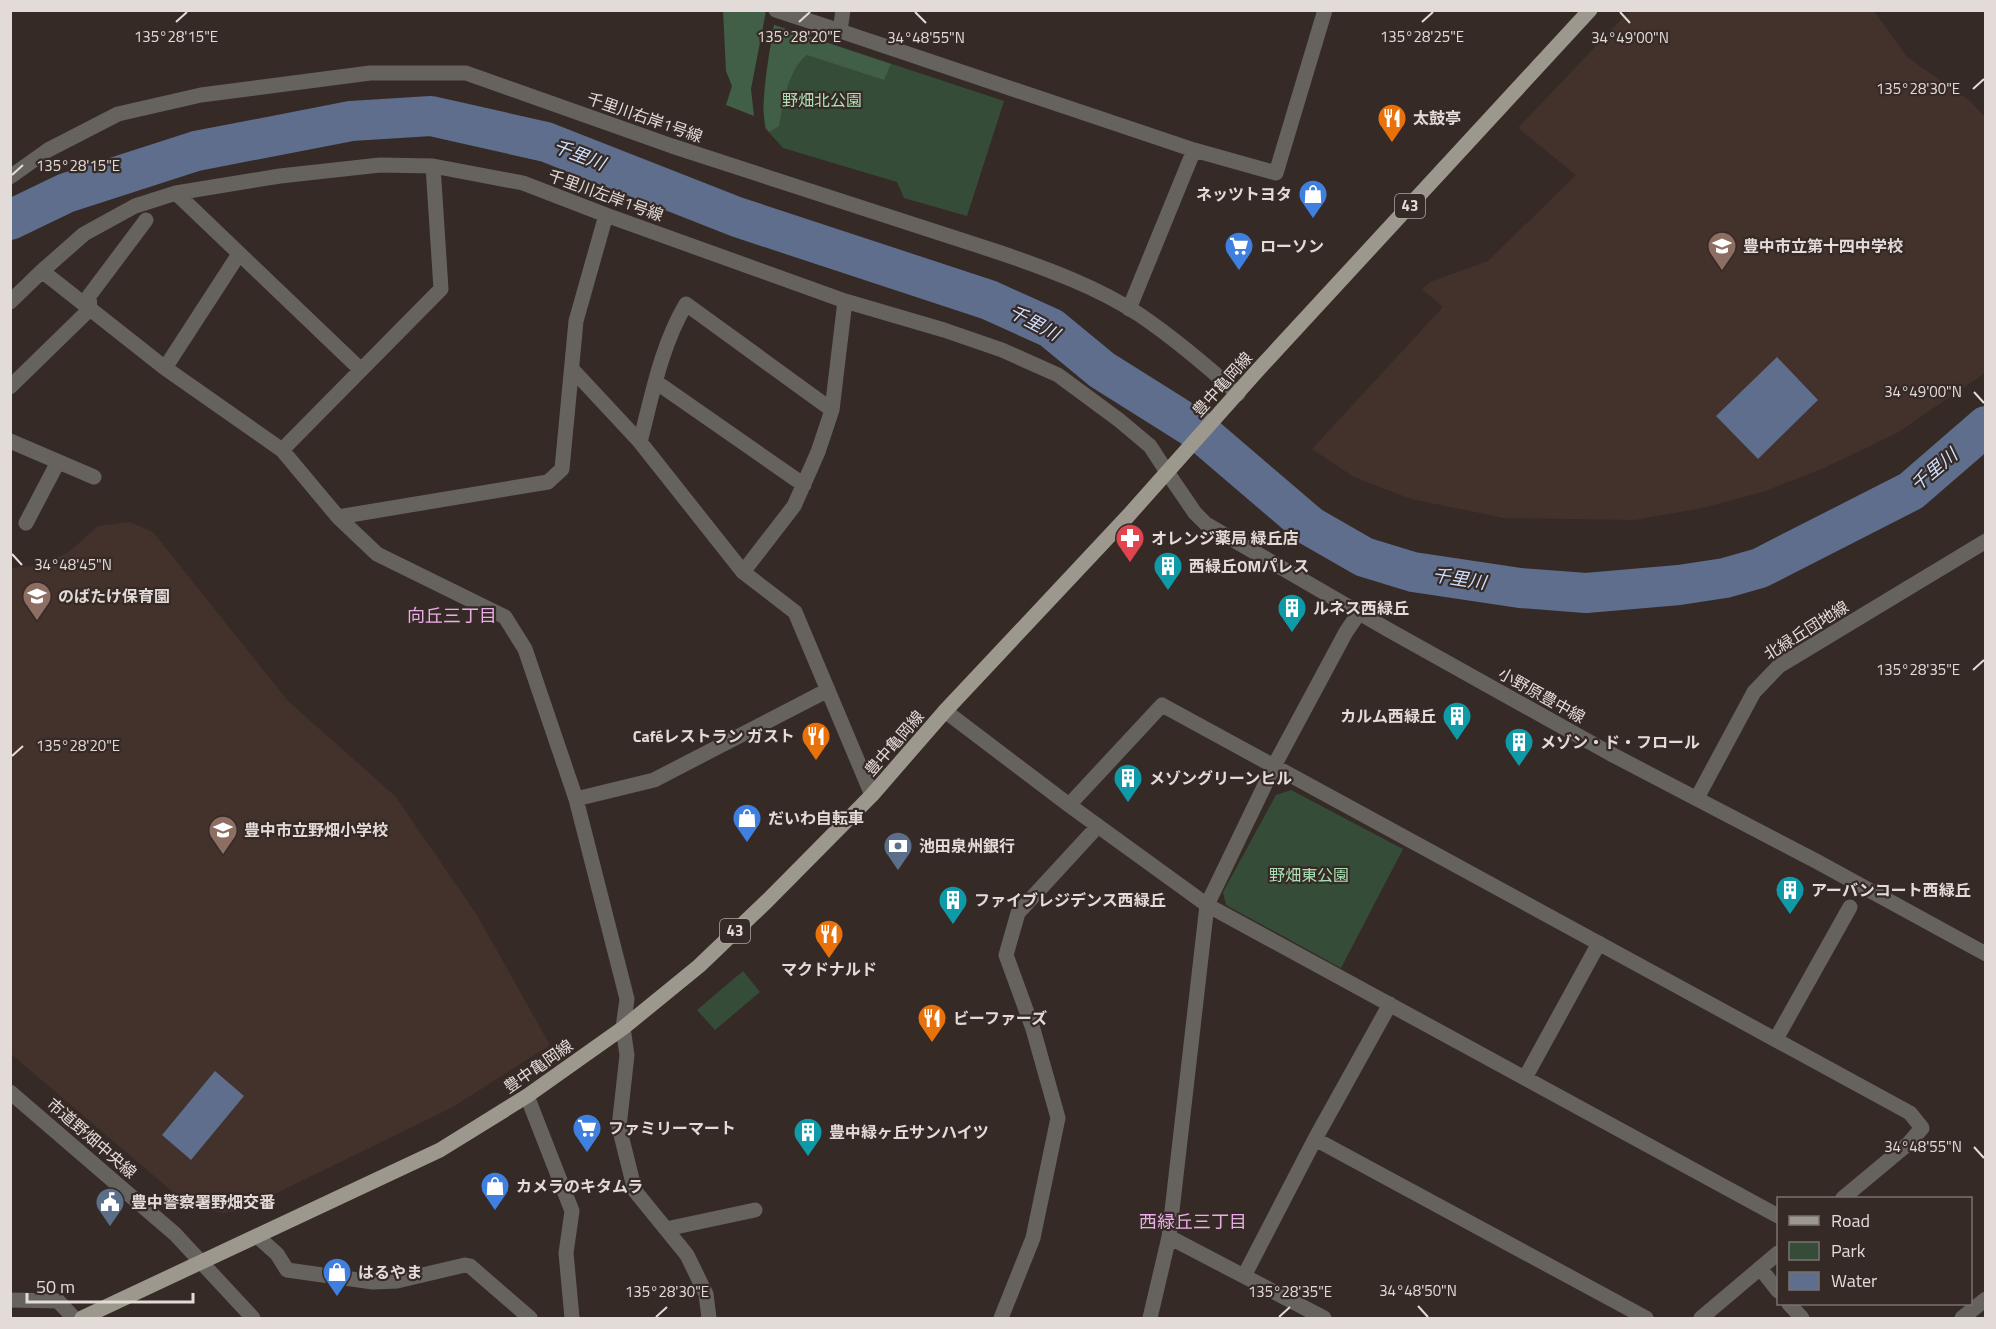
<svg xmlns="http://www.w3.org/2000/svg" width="1996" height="1329" viewBox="0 0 1996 1329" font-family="'Titillium Web','Noto Sans JP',sans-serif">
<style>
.built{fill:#43312b}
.green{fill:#344c38}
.forest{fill:#415e47}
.water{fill:#5e6e8c}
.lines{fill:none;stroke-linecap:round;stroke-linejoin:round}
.river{stroke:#5e6e8c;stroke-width:40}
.pedestrian{stroke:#66635e;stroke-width:15}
.minor{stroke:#66635e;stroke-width:15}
.tertiary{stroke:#66635e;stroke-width:15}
.primary{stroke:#9d988d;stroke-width:15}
.ticks{fill:none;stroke:#e3dbd8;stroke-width:2}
.labels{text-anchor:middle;stroke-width:4.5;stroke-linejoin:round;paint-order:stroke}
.shield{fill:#362a26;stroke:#afa6a3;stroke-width:1.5}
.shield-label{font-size:15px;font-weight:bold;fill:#e3dbd8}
.park-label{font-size:16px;fill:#abe0b4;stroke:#362a26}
.street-label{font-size:16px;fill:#e3dbd8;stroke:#362a26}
.poi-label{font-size:16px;font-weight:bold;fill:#e3dbd8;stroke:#362a26;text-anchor:start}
.water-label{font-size:18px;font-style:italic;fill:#cddeff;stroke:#362a26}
.neighbourhood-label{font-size:18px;fill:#e9aee6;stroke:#362a26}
.ticks-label{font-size:15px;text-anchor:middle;fill:#e3dbd8;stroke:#362a26;stroke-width:4.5;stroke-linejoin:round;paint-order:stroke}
</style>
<rect width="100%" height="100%" fill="#362a26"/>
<path class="built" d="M 1629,11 L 1874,11 L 1907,57 L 1970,101 L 1985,117 L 1985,373 L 1897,433 L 1824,468 L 1763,492 L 1702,508 L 1635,520 L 1504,518 L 1411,499 L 1354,477 L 1312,449 L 1443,307 L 1422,289 L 1430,282 L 1488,261 L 1576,175 L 1518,128 Z
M 130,522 L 153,532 L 288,701 L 395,796 L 477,915 L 550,1045 L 453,1107 L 240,1211 L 222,1213 L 187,1204 L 11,1054 L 11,568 L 41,565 L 69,552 L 98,526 Z"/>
<path class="green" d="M 774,25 L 1004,101 L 967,216 L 904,198 L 897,182 L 783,148 L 765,128 L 763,108 Z
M 1291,790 L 1403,849 L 1341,968 L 1226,905 L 1223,892 L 1276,795 Z
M 743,971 L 760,992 L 715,1030 L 697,1010 Z"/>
<path class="forest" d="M 723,11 L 766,11 L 751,89 L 754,116 L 726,105 L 732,86 L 726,71 Z
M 774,25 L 891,64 L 884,80 L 807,55 C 788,69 783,104 779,126 L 769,132 C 756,118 771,45 774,25 Z"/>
<path class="water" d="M 1777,357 L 1818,400 L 1758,459 L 1716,416 Z
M 215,1071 L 244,1096 L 191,1160 L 162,1135 Z"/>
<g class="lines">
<path class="river" d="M 10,220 L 66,193 L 196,151 L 351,121 L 431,116 L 546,142 L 737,217 L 989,300 L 1051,328 L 1102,370 L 1199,431 L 1310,526 L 1364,557 L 1413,572 L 1520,588 L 1586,593 L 1679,585 L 1725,578 L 1760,568 L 1911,491 L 1986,426"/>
<path class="pedestrian" d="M 1776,1039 L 1850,907"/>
<path class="minor" d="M 776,10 L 840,31
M 843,10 L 840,31 L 1194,150
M 176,193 L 361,370
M 42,271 L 165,368 L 282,450 L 338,517 L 377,554 L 505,617 L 525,649 L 576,799 L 627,999 L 623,1028 L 627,1055 L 619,1127 L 635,1191 L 687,1255 L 706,1294 L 709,1318
M 10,302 L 42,271 L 84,234 L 135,206 L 176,193 L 280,176 L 380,165 L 433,166 L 523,183 L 606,215 L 845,301 L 944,330 L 1002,350 L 1058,375 L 1119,420 L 1150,446 L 1167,472
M 1129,309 L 1194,150 L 1276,173 L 1325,10
M 165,368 L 239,254
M 572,369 L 640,442 L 743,572 L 795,612 L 872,795
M 656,382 L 804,485
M 10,387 L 90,309 L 89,296 L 146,220
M 10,441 L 94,477
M 640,442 C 652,396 661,346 686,304 L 832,410
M 282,450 L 441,289 L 433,166
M 338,517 L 548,482 L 562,469 L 576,321 L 606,215
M 26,523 L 58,462
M 743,572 L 794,506 L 818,452 L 832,410 L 845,301
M 945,711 L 1069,805 L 1207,905 L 1778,1216
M 576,799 L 654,780 L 828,690
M 1069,805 L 1162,705 L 1910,1113 L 1922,1128 L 1909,1143 L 1843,1198
M 1525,1078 L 1599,943
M 527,1096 L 572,1211 L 566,1253 L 572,1318
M 1315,1139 L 1646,1318
M 666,1229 L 755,1210
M 257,1236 L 277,1254 L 287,1270 L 373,1282 L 397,1281 L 465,1265 L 470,1266 L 530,1318
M 1169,1237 L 1324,1318
M 1760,1268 L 1778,1291
M 1244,1276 L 1315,1139 L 1390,1004
M 10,1300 L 58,1301 L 74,1318
M 1789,1304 L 1802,1318
M 1001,1318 L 1033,1238 L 1058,1118 L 1033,1029 L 1006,955 L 1018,913 L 1098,826
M 1150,1318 L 1169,1237 L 1207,905 L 1274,766 L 1346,632 L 1359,613
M 1701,1318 L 1778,1253"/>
<path class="tertiary" d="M 10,177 L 48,150 L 118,114 L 201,95 L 370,73 L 466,73 L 672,146 L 1001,253 C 1048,269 1099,288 1140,315 C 1175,339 1207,366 1238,394
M 1167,472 L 1195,513 L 1206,524 L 1387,629 L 1611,754 L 1816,861 L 1986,954
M 1697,798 L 1754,692 L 1779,666 L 1986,541
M 10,1092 L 175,1234 L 253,1318
M 1962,1318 L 1986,1299"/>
<path class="primary" d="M 82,1318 L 440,1150 L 527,1096 L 623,1028 L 699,966 L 767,901 L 872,795 L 945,711 L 1128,516 L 1257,371 L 1590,10"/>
</g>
<path class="ticks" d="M 915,12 L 926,23M 1620,12 L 1630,23M 176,22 L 187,12M 799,22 L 810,12M 1422,22 L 1433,12M 1973,89 L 1984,79M 12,175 L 23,165M 1974,392 L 1984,403M 12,554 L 22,565M 1973,670 L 1984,660M 12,756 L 23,746M 1974,1147 L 1984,1158M 1418,1306 L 1428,1317M 656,1317 L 667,1307M 1279,1317 L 1290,1307"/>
<defs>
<g id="restaurant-pin" transform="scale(1.5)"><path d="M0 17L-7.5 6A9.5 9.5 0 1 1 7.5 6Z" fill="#e8710a" stroke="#362a26"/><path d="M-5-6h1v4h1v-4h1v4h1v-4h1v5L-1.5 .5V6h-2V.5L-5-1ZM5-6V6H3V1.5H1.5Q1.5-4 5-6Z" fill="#fff"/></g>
<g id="shop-pin" transform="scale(1.5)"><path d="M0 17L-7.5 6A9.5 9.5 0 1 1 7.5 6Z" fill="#3f7fe0" stroke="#362a26"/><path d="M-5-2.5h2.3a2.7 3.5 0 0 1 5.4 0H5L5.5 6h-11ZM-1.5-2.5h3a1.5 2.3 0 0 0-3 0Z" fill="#fff"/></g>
<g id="supermarket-pin" transform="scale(1.5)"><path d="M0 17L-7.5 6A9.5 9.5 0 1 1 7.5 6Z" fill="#3f7fe0" stroke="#362a26"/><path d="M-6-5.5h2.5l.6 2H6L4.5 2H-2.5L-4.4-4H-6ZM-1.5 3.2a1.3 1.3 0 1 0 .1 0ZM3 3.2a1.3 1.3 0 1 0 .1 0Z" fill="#fff"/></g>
<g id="school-pin" transform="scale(1.5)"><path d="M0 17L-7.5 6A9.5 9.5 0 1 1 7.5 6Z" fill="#8d6e63" stroke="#362a26"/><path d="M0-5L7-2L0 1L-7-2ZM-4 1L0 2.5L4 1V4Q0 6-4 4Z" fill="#fff"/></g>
<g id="pharmacy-pin" transform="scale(1.5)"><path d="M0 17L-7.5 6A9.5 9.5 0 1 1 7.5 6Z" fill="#e0444e" stroke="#362a26"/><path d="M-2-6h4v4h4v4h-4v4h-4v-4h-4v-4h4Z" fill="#fff"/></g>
<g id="building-pin" transform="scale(1.5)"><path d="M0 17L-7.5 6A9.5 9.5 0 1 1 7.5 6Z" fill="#0f9aa8" stroke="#362a26"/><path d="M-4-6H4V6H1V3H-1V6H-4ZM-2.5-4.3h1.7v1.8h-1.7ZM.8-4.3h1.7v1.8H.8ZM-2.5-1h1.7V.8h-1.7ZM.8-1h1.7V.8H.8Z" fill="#fff"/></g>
<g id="bank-pin" transform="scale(1.5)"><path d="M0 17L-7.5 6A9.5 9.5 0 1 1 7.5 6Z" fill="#5c6f8a" stroke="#362a26"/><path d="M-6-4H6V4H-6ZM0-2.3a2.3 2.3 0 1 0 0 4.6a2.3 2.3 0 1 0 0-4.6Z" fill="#fff"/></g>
<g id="civic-pin" transform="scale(1.5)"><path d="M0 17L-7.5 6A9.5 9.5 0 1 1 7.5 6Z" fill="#5c6f8a" stroke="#362a26"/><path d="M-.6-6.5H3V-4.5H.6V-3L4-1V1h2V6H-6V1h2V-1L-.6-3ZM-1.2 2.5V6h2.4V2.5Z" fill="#fff"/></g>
</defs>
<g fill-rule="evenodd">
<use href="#restaurant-pin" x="1392" y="118"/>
<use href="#shop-pin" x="1313" y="194"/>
<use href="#supermarket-pin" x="1239" y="246"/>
<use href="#school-pin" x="1722" y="246"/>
<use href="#pharmacy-pin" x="1130" y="538"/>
<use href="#building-pin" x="1168" y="566"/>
<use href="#school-pin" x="37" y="596"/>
<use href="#building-pin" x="1292" y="608"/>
<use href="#building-pin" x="1457" y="716"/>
<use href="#restaurant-pin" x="816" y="736"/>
<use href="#building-pin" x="1519" y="742"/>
<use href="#building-pin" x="1128" y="778"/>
<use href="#shop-pin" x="747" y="818"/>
<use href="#school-pin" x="223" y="830"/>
<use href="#bank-pin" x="898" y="846"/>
<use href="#building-pin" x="1790" y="890"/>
<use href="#building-pin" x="953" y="900"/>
<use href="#restaurant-pin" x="829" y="934"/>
<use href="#restaurant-pin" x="932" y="1018"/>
<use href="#supermarket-pin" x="587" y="1128"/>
<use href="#building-pin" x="808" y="1132"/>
<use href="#shop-pin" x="495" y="1186"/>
<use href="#civic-pin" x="110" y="1202"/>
<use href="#shop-pin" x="337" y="1272"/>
</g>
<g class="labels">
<g class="shield">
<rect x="1395" y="194" width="30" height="24" rx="4.5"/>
<rect x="720" y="919" width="30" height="24" rx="4.5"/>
</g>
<g class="shield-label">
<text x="1410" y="211">43</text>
<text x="735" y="936">43</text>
</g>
<g class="park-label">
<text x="822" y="106">野畑北公園</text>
<text x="1309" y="881">野畑東公園</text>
</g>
<g class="street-label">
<text transform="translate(645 117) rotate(19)" y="6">千里川右岸1号線</text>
<text transform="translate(606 195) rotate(20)" y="6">千里川左岸1号線</text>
<text transform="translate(1222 384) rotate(-48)" y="6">豊中亀岡線</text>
<text transform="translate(1806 630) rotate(-32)" y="6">北緑丘団地線</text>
<text transform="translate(1542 695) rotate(29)" y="6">小野原豊中線</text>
<text transform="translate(894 743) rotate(-49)" y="6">豊中亀岡線</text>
<text transform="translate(538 1066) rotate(-35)" y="6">豊中亀岡線</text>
<text transform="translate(92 1138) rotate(41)" y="6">市道野畑中央線</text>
</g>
<g class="poi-label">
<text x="1413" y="124">太鼓亭</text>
<text x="1292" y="200" text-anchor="end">ネッツトヨタ</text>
<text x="1260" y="252">ローソン</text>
<text x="1743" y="252">豊中市立第十四中学校</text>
<text x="1151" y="544">オレンジ薬局 緑丘店</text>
<text x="1189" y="572">西緑丘OMパレス</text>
<text x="58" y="602">のばたけ保育園</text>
<text x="1313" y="614">ルネス西緑丘</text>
<text x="1436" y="722" text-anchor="end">カルム西緑丘</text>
<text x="795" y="742" text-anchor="end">Caféレストラン ガスト</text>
<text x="1540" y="748">メゾン・ド・フロール</text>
<text x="1149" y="784">メゾングリーンヒル</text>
<text x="768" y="824">だいわ自転車</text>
<text x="244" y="836">豊中市立野畑小学校</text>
<text x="919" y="852">池田泉州銀行</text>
<text x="1811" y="896">アーバンコート西緑丘</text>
<text x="974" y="906">ファイブレジデンス西緑丘</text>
<text x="829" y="975" text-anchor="middle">マクドナルド</text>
<text x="953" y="1024">ビーファーズ</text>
<text x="608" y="1134">ファミリーマート</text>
<text x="829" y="1138">豊中緑ヶ丘サンハイツ</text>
<text x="516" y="1192">カメラのキタムラ</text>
<text x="131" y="1208">豊中警察署野畑交番</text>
<text x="358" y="1278">はるやま</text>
</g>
<g class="water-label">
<text transform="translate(579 155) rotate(21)" y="6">千里川</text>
<text transform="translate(1034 323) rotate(28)" y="6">千里川</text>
<text transform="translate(1934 470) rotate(-40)" y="6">千里川</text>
<text transform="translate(1459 579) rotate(9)" y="6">千里川</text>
</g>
<g class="neighbourhood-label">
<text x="452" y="622">向丘三丁目</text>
<text x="1193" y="1228">西緑丘三丁目</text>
</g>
</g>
<g class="ticks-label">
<text x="176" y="42">135°28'15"E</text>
<text x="799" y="42">135°28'20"E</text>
<text x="1422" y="42">135°28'25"E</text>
<text x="926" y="43">34°48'55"N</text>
<text x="1630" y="43">34°49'00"N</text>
<text x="1918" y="94">135°28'30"E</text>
<text x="78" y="171">135°28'15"E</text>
<text x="1923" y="397">34°49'00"N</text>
<text x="73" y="570">34°48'45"N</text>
<text x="1918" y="675">135°28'35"E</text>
<text x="78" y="751">135°28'20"E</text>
<text x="1923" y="1152">34°48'55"N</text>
<text x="1418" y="1296">34°48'50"N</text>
<text x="667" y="1297">135°28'30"E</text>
<text x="1290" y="1297">135°28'35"E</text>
</g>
<rect width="1996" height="1329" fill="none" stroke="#e3dbd8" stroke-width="24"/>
<rect x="1777" y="1197" width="195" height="108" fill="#362a26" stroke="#7b716d" stroke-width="1.5"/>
<rect x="1789" y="1216" width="30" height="9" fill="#9d988d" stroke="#7b716d" stroke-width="1.5"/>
<text x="1831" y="1227" font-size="18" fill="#e3dbd8">Road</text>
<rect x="1789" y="1242" width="30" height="18" fill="#344c38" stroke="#7b716d" stroke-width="1.5"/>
<text x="1831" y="1257" font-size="18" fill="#e3dbd8">Park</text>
<rect x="1789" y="1272" width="30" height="18" fill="#5e6e8c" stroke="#7b716d" stroke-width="1.5"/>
<text x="1831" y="1287" font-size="18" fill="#e3dbd8">Water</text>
<path d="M27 1293v9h166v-9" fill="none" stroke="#e3dbd8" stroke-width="3"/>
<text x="36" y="1293" font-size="18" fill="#e3dbd8" stroke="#362a26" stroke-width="4.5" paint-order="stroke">50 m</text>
</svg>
